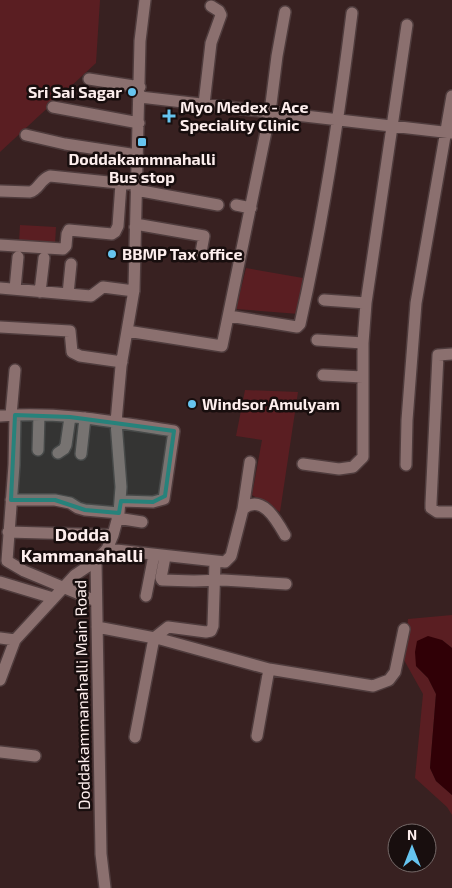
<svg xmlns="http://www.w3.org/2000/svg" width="452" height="888" viewBox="0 0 452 888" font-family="'Exo 2',sans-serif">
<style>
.green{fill:#5a1e22}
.water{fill:#300006}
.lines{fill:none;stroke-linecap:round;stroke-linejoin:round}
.minor-casing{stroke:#4f3c3d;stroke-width:14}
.minor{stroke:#8b706f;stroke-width:11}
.marked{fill:#27827b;fill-opacity:0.2;stroke:#27827b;stroke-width:4;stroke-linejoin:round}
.poi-dot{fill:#66c4ef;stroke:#180e0e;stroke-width:2}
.labels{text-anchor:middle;stroke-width:5;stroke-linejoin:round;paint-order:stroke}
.poi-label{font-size:16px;font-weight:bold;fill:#fdeeed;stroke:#180e0e;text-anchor:start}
.street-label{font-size:16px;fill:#fdeeed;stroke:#180e0e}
.neighbourhood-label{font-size:18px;font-weight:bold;fill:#fdeeed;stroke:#180e0e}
</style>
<rect width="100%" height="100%" fill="#382121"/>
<path class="green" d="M 0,0 L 100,0 L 96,63 L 0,152 Z
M 20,225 L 56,227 L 55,244 L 19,242 Z
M 246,268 L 303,278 L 299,314 L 236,309 Z
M 245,390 L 298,392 L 280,512 L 252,495 L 262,440 L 236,436 Z
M 452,615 L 452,648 L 442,640 L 416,666 L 428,678 L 436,694 L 430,768 L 436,781 L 452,795 L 452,815 L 447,807 L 415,778 L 423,694 L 404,660 L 408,619 Z"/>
<path class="water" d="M 428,636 L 442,640 L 452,648 L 452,795 L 436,781 L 430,768 L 436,694 L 428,678 L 416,666 L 415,652 L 417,641 Z"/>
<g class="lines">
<g class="minor-casing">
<path id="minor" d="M 89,79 L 140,87
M 140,97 L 452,133
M 204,104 L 211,43 L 221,15 L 219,11 L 211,6
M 53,107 L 139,123
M 26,135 L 65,144 L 137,155
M 136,190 L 218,205
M 0,191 L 30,192 C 39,190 40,179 50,176 L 128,184
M 236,205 L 251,208
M 135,227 L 141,225 L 204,236 L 201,252
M 0,245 L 63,249 L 66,246 L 67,234 L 69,230 L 112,234 L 115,232 L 118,226 L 121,184
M 0,288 L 91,296 L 103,287 L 134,291
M 15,289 L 18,257
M 40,292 L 44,258
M 68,294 L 71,264
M 324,300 L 366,303
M 229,316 L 297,327 L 300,324 C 323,222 339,118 352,13
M 0,327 L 70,331 L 72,352 L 80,356 L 122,362
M 127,331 L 222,346 L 270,112 L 277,56 L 285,12
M 317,340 L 363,343
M 452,354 L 438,355 L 431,503 L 431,508 L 437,512 L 452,512
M 323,375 L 363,377
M 11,415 L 15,370
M 15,415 L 14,465 L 7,561 L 24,571 L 96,601
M 0,416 C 58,411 116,422 174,431 L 164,499 L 153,502 L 121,501
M 38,450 L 39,415
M 58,453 L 64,449 L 66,445 L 70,417
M 81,454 L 85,418
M 303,464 L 339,469 L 353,467 L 363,457 L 363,343 L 366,303 L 407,25
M 406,465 L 407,420 L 416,303 L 452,96
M 11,500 L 55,500 L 70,503 L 78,508 L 85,510 L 119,513
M 243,509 L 250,462
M 117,518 L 142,522
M 8,532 L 113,535
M 107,549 L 225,562 L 231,556 L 243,509 C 262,493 277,521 285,535
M 165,557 L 161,578 L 162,580 L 194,581 L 223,580 L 286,584
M 96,561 L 101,854 L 105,888
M 0,582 L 53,598
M 146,596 L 154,555
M 97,627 L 160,639 L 269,669 L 373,686 L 389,680 L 395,672 L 404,629
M 0,638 L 15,640
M 0,680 L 15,640 L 75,575 L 96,561 L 107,549 L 113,535 L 119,513 L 121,487 L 116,422 L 121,366 L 134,290 L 140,41 L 145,0
M 257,736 L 269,669
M 135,737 L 154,638 L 168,627 L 206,632 L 211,631 L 213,626 L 215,562
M 0,752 L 35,756"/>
</g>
<use href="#minor" class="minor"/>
</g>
<path class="marked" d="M 15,415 L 70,417 L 174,431 L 165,496 L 153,502 L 121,501 L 119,513 L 85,510 L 55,500 L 11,500 Z"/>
<g class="poi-dot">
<circle cx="132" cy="92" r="5"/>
<path d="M166.5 108.5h5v5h5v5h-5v5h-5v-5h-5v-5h5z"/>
<rect x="137" y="137" width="10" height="10" rx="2.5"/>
<circle cx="112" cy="254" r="5"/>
<circle cx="192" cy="404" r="5"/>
</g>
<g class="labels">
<g class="poi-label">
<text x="122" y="98" text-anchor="end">Sri Sai Sagar</text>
<text x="180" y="113">Myo Medex - Ace<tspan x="180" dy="18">Speciality Clinic</tspan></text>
<text x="142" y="165" text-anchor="middle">Doddakammnahalli<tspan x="142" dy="18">Bus stop</tspan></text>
<text x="122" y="260">BBMP Tax office</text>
<text x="202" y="410">Windsor Amulyam</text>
</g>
<g class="street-label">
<text transform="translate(82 695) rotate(-91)" y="6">Doddakammanahalli Main Road</text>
</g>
<g class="neighbourhood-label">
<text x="82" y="541">Dodda<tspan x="82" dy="21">Kammanahalli</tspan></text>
</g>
</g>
<g transform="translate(412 848)"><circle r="24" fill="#180e0e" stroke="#746867"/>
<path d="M0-4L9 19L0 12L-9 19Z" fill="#66c4ef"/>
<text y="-8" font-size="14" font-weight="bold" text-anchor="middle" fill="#fdeeed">N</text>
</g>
</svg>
